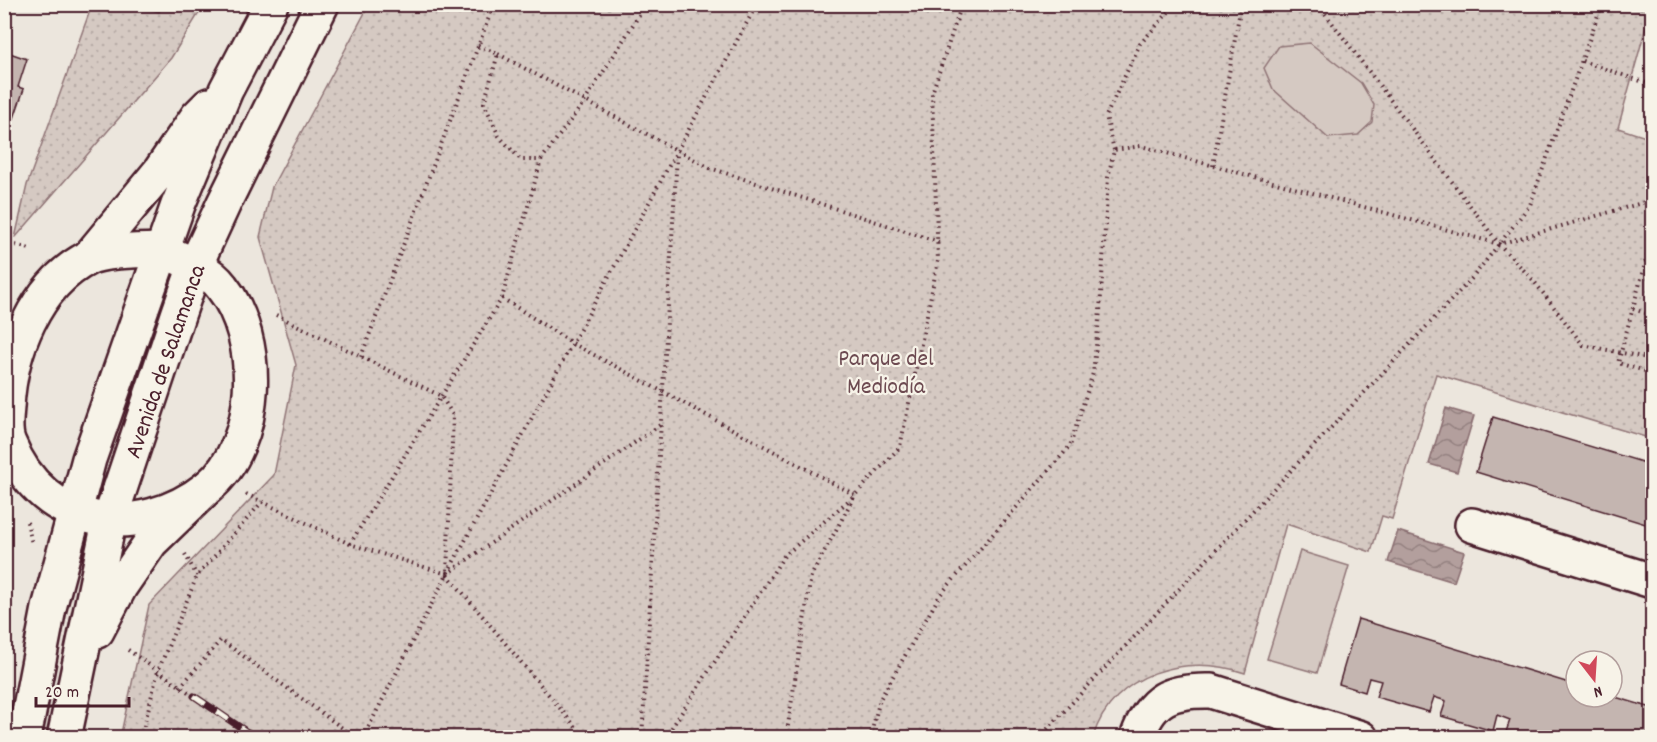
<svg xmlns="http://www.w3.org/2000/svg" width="1657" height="742" viewBox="0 0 1657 742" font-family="Dekko,sans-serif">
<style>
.park{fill:url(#park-dots);stroke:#907476;stroke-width:1.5}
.pitch{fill:#d5c9c2;stroke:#907476;stroke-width:1.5}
.water{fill:url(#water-waves);stroke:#896c6f;stroke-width:1.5}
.building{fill:#c4b5b0;stroke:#4a1f2b;stroke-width:1.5}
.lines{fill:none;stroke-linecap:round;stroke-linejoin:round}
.minor-casing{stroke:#4a1f2b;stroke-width:38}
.major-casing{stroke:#4a1f2b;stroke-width:38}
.highway-casing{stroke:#4a1f2b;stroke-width:38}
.path{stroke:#4a1f2b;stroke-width:4;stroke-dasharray:1.5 4.5;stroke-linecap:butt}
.minor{stroke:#f7f3e8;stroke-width:33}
.major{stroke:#f7f3e8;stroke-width:33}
.highway{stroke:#f7f3e8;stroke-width:33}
.rail-casing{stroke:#4a1f2b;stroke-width:7}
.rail{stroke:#f7f3e8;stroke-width:4.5;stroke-dasharray:14;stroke-linecap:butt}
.labels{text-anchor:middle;stroke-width:4.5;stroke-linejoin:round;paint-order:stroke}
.park-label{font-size:24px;fill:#6d4a51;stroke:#f7f3e8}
.street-label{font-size:24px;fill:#4a1f2b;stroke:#f7f3e8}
</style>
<defs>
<pattern id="park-dots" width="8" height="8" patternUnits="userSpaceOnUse" patternTransform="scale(1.5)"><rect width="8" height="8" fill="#d5c9c2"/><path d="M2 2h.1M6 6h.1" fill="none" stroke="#b8aca7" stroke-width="1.8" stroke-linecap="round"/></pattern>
<pattern id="water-waves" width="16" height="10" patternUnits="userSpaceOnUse" patternTransform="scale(1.5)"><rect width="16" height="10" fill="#b39f9d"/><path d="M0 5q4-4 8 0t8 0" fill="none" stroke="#948180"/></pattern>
</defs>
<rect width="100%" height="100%" fill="#ece6dd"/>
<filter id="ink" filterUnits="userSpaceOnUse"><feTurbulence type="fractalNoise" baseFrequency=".0167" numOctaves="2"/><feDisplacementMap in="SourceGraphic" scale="12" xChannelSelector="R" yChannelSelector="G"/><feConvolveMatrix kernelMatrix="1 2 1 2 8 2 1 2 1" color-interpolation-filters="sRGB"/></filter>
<g filter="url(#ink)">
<path class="park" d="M 92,5 L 137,5 L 159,12 L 162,5 L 204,5 L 171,58 L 15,238 L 27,185 Z
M 369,5 L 1652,5 L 1618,128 L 1652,139 L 1652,439 L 1436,374 L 1392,519 L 1382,516 L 1371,552 L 1286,524 L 1245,673 C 1186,652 1113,673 1093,737 L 120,738 L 149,605 L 274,475 L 296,365 L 260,237 L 272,187 Z"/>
<path class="pitch" d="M 1310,43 L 1361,83 L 1374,105 L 1372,122 L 1358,135 L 1328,138 L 1273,89 L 1264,68 L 1279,46 Z
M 1300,551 L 1349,566 L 1317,673 L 1267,659 Z"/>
<path class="water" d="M 1446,408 L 1474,416 L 1457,472 L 1429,464 Z
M 1398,531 L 1464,552 L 1454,582 L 1388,562 Z"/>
<path class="building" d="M 4,51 L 27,59 L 18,87 L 24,89 L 12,124 L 6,122 L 4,126 Z
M 1493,417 L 1652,465 L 1652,526 L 1476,472 Z
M 1358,619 L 1576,685 L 1576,697 L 1612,696 L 1652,708 L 1652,738 L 1514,738 L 1505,735 L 1510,720 L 1497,715 L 1493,731 L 1441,716 L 1446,701 L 1434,697 L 1429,712 L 1376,697 L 1381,681 L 1369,678 L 1365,692 L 1339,684 Z"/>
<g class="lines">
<g class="minor-casing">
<path id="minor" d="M 1472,525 L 1652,581
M 1137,738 C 1151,698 1170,690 1211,691 L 1361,738"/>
</g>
<g class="major-casing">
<path id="major" d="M 160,250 C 181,259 208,268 222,287 C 263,338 261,444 208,487 C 138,542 43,529 9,443 C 4,432 6,420 7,407 C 10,352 35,285 88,258 C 105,250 141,251 160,250 Z"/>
</g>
<g class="highway-casing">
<path id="highway" d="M 89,257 L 160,171 L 197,117 L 209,105
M 97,631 L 120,587 L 151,542 L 209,486
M 24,738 L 49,608 L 89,459 L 178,205 L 226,90 L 271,4
M 64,738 L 109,522 L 178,315 L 195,266 L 224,203 L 322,4"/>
</g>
<path class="path" d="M 1318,4 L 1499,244 L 1533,280 L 1583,345 L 1652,359
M 478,45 L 498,54 L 484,103 L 499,136 L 521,160 L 541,160 L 585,101 L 646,4
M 498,54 L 710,168 L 939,242
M 1582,61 L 1652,85
M 1114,150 L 1106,116 L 1140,44 L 1176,4
M 1213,166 L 1241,4
M 1652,238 L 1618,363 L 1652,373
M 4,242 L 30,249
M 4,286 L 13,283
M 502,298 L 572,343 L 855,495 L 784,556 L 665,738
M 1633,309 L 1652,315
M 276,315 L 441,396 L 453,415 L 447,574 L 585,738
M 361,357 L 494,4
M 246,494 L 350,544 L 447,574
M 27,522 L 32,544
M 350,544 L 502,298 L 541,160
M 185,554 L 197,576
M 447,574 L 660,425
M 128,650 L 194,696
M 180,687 L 221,640 L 356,738
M 141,738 L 158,671 L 197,576 L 262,502
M 363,738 L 447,574 L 757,4
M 642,738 L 677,155
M 786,738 L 811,576 L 855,495 L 900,447 L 938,261 L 932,93 L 962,4
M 870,738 L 880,699 L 940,595 L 1070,446 L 1093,373 L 1100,311 L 1108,178 L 1114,150 L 1141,146 L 1499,244 L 1652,200
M 1039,738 L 1473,277 L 1530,205 L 1602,4"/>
<use href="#minor" class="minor"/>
<use href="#major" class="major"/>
<use href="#highway" class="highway"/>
<g class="rail-casing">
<path id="rail" d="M 194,696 L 256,738"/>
</g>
<use href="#rail" class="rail"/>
</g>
</g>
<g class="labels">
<g class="park-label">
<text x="886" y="365">Parque del<tspan x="886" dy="28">Mediodía</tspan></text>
</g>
<g class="street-label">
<text transform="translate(164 361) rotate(-71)" y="8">Avenida de Salamanca</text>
</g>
</g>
<rect width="1657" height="742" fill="none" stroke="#f7f3e8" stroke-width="24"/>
<rect x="12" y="12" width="1633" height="718" fill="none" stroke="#4a1f2b" stroke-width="2" filter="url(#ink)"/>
<g transform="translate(1594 679) rotate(163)"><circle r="28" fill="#f7f3e8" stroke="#b29e9c" stroke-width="1.5"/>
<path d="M0-4.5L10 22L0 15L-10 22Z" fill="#d1495b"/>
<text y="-9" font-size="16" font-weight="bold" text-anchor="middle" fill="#4a1f2b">N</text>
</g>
<path d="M36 697v9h93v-9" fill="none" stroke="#4a1f2b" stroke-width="3"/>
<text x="45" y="697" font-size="18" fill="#4a1f2b" stroke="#f7f3e8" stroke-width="4.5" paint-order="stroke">20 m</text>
</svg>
